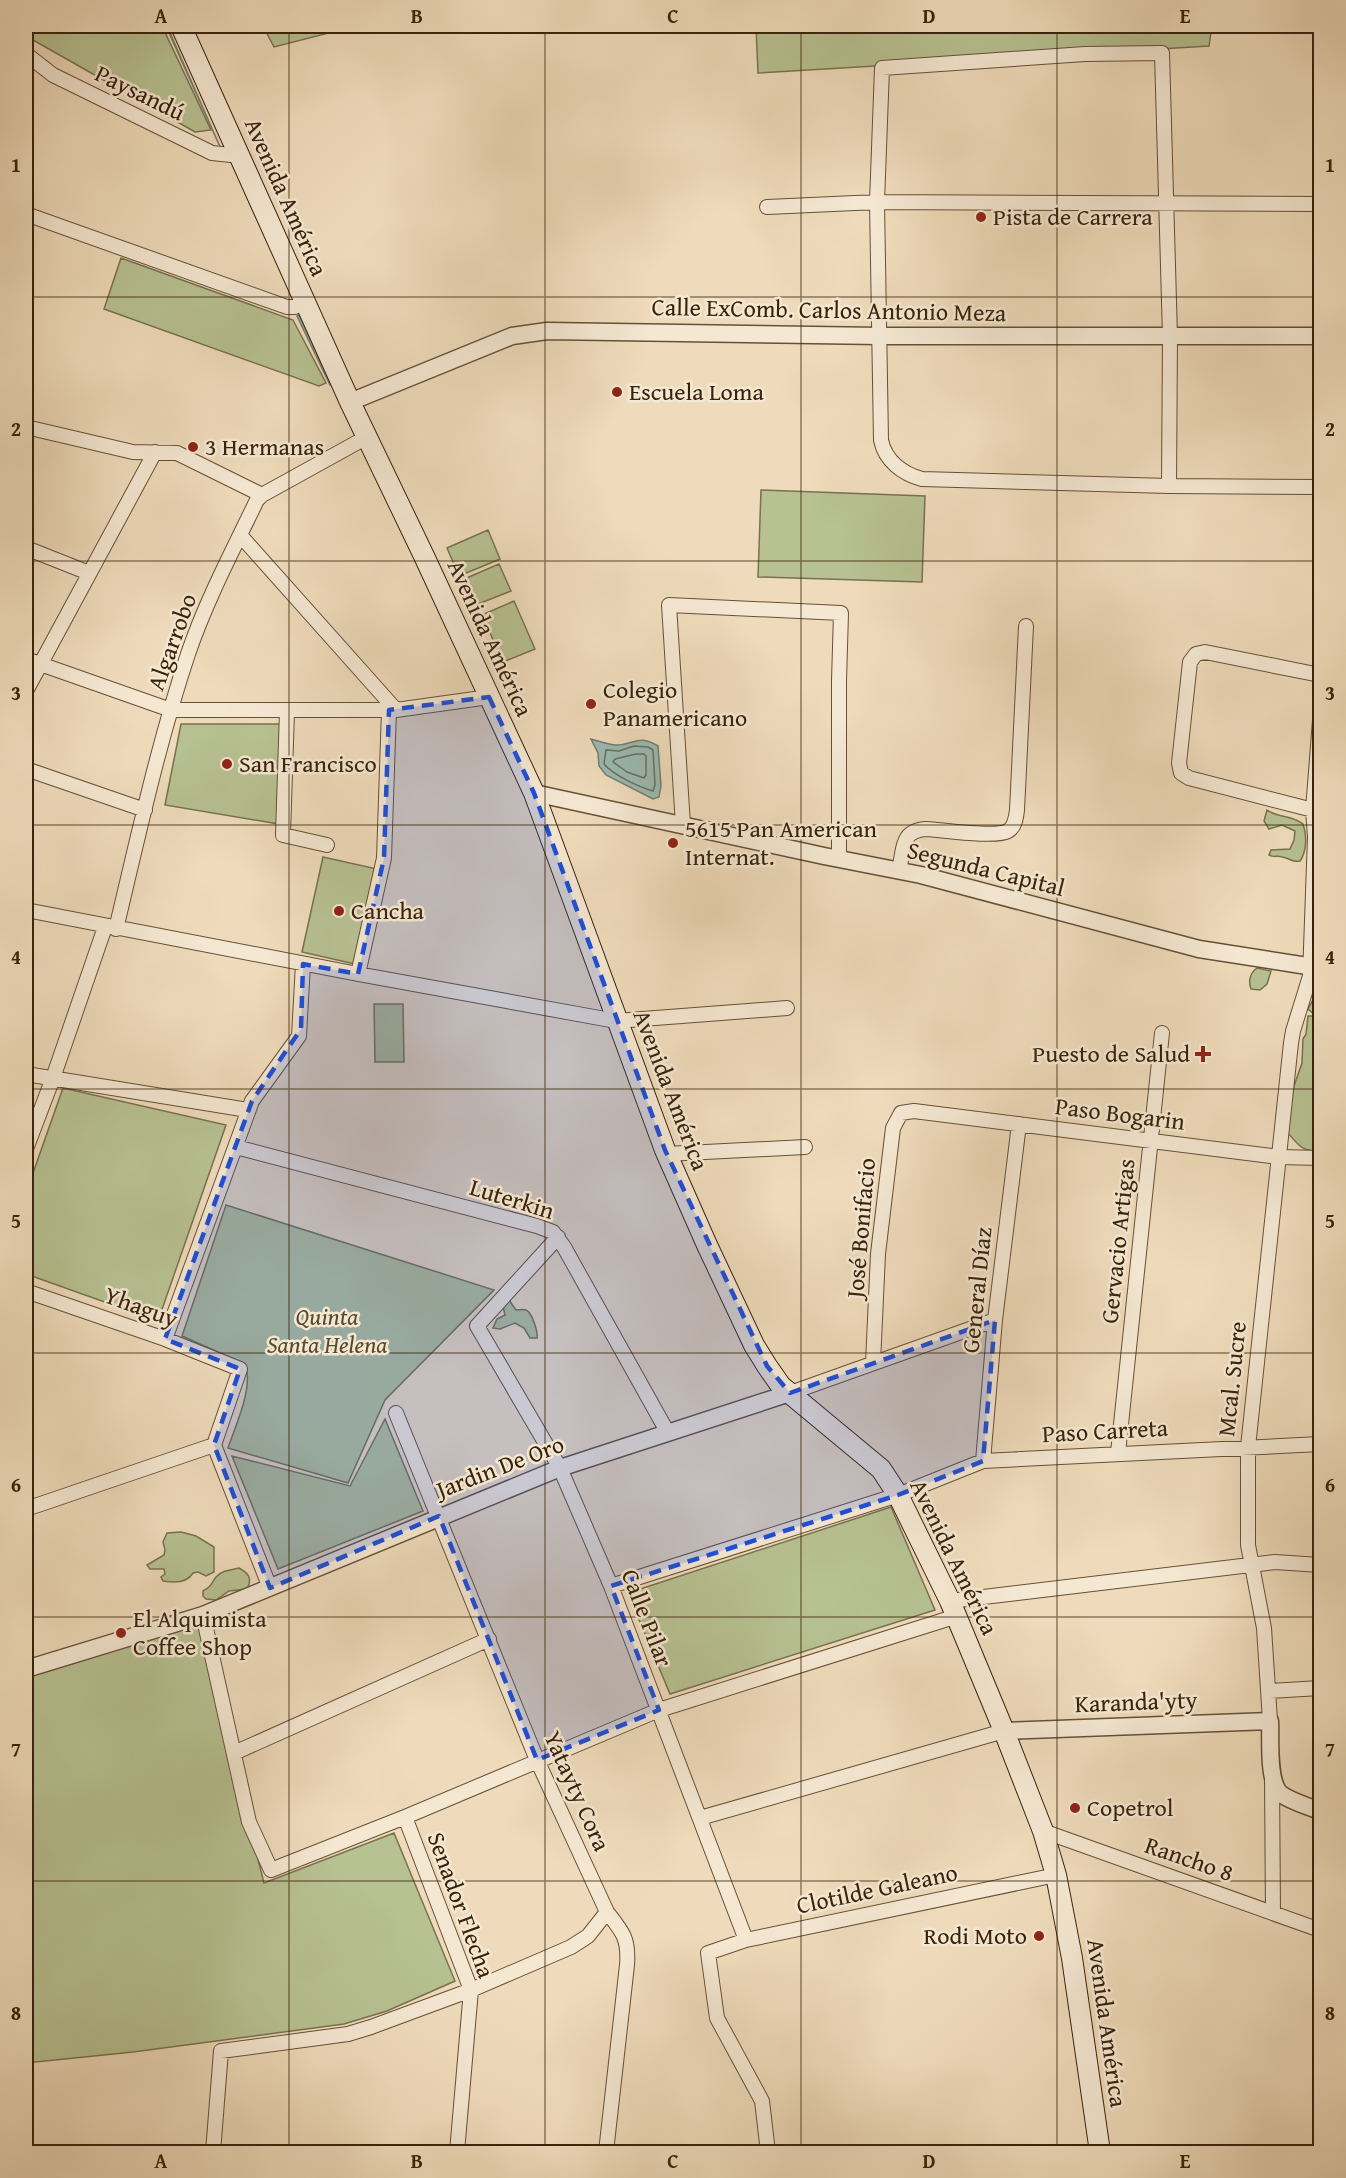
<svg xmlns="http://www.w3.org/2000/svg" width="1346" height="2178" viewBox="0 0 1346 2178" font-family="'Gentium Book Plus',serif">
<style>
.green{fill:#b7c192;stroke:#78724e;stroke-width:1.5}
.water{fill:#9abbb3;stroke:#737e6f;stroke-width:1.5}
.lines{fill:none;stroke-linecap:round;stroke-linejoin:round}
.shore{stroke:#6a6e5e;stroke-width:1.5}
.minor-casing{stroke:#665036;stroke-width:16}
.tertiary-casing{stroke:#665036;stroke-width:19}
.secondary-casing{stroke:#39220a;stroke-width:22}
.minor{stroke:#f5e8d3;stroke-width:14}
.tertiary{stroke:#f5e8d3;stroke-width:16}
.secondary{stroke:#f5e8d3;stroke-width:20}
.marked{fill:#1d4ed8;fill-opacity:0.2;stroke:#1d4ed8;stroke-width:4.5;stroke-dasharray:12 8;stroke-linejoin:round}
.grid{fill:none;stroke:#39220a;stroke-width:1.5;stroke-opacity:0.55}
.poi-dot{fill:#8f2418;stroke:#f5e8d3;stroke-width:2}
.labels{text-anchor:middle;stroke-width:5;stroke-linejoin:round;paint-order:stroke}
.street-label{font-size:24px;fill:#39220a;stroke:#f5e8d3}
.poi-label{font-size:24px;fill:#39220a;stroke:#f5e8d3;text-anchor:start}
.park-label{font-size:24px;font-style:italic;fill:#584a2c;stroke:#f5e8d3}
.neatline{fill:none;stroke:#39220a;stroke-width:2}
.grid-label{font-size:20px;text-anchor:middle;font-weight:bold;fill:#39220a}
</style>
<rect width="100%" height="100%" fill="#efdbbb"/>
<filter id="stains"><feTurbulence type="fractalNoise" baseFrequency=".00333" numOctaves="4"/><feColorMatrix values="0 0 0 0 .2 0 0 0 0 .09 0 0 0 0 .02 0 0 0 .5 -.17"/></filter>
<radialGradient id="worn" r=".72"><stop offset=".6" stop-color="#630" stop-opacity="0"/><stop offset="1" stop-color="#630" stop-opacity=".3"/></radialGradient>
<path class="green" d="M 26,26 L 162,26 L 211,130 L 195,132 L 26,36 Z
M 263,26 L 356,26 L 274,47 Z
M 756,26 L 1212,26 L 1209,46 L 758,73 Z
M 121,258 L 293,320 L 326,383 L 319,386 L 104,309 Z
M 761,490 L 925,496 L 922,582 L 758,577 Z
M 488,530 L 500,559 L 459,576 L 447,548 Z
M 499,564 L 511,591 L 473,606 L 462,580 Z
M 514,601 L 535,649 L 503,662 L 482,615 Z
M 181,724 L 283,724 L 279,824 L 165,805 Z
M 1267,810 C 1278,818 1293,815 1303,824 C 1307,835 1307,851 1300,861 C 1292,863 1290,858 1282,857 C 1277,855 1274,858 1269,855 L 1271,850 L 1290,849 L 1294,840 L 1295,831 L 1282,825 L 1269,829 L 1264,821 Z
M 323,857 L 377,869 L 355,964 L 302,952 Z
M 1257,968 L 1271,971 L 1267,984 L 1260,990 L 1251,989 C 1248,981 1250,973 1257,968 Z
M 1320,981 L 1320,1151 C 1300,1151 1300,1146 1287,1132 L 1294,1086 L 1302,1063 L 1303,1039 L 1306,1034 L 1308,1016 L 1316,1016 L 1308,1009 L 1315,996 L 1316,987 Z
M 374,1004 L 403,1004 L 404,1062 L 375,1062 Z
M 63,1088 L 226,1125 L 158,1321 L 26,1274 L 26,1193 Z
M 226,1205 L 494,1290 L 385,1400 L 348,1483 L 228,1448 C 236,1424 254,1387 245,1364 L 182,1336 Z
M 509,1300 L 516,1310 C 519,1310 523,1309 526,1310 C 532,1312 538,1332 537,1338 L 530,1338 L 524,1328 L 515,1323 L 500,1329 L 493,1328 L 497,1319 L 505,1315 L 503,1306 Z
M 385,1419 L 423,1511 L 278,1569 L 232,1456 L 350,1486 Z
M 891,1507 L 935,1610 L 670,1694 L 628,1593 Z
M 181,1532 L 196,1536 L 214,1547 L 214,1572 L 206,1576 L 198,1572 L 193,1573 C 187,1583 174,1583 163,1581 L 161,1577 L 165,1574 L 164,1569 L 150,1569 L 147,1565 L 164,1555 L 165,1550 L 163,1542 L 167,1533 Z
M 239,1568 C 248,1573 253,1578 247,1589 L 229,1591 L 216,1600 L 206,1599 L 203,1596 L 203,1591 C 212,1586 211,1584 216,1577 C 222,1570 231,1570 239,1568 Z
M 199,1624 L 264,1883 L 394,1833 L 455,1981 L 387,2011 L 344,2024 L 133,2052 L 26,2063 L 26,1678 Z"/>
<path class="water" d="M 166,26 L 167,26 L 221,149 Z
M 299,315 L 331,384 L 330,385 L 297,316 Z
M 591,739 C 599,741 607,744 615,745 C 634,746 637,733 658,746 L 661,786 L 659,797 L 653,799 L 606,775 L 599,766 L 598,753 Z"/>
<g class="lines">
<path class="shore" d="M 634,746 L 648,747 L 653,750 L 655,785 L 653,791 C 639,787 613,775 604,764 L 606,750 L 619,751 Z
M 636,754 L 644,754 L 646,756 L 646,775 L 644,778 L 627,772 L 613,762 L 615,759 Z"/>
<g class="minor-casing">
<path id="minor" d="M 26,54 L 53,75 L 212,153 L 241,156
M 767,207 L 877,202 L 1320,204
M 26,214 L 287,307 L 295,307 L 304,302
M 26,427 L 133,452 L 177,453 L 262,495
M 1169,486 L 1170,337 L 1162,53 L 1085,54 L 882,68 L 877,202 L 881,440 C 885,461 903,474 922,479 L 1169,486 L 1320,487
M 240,535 L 396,710
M 26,548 L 89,573
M 1320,656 L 1320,711
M 26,659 L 171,710 L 396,710 L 489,697
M 26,691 L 155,452
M 287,711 L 283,835 L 327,845
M 26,769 L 145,810
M 1313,810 L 1189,778 L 1181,773 L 1179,763 L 1190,662 L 1196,654 L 1205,652 L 1320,675
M 683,825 L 669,605 L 841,613 L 839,681 L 839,859
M 899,871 C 904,849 900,830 927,829 C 943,830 996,838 1008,831 C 1015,827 1016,818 1017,810 L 1026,626
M 26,910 L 358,974 L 616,1021 L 787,1008
M 116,929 C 138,837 158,744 188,654 C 206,601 233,550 257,500 L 262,495 L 367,437
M 358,974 L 384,858 L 389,710
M 26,1074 L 248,1110
M 236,1147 L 537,1226 L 553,1232 L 564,1247 L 668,1433
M 26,1149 L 53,1078 L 105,927
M 666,1154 L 805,1147
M 558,1237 L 477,1326 L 560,1468 L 611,1586 L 746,1940
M 26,1291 L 165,1339 L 240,1369 L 214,1445 L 270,1588
M 165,1339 L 252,1101 L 299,1036 L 303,964
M 873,1363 L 878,1254 L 893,1128 L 901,1113 L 914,1111 L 1279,1157 L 1320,1158
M 790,1393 L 995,1320
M 396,1413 L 537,1760 L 607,1912 C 623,1932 629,1939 627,1965 L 606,2152
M 1118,1453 L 1162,1033
M 983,1461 L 995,1320 L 1019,1124
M 26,1509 L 214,1445
M 611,1586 L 898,1495 L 983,1461 L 1320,1444
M 950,1601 L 1275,1562 L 1320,1565
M 203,1615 L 249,1822 L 271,1870 L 405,1817 L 659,1710 L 957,1616
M 1269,1691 L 1320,1688
M 1270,1721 L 1264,1628 L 1248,1545 L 1248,1447 L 1291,1043 L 1293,1031 L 1310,976 L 1315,837 L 1313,810 L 1320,720
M 234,1753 L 489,1639
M 1272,1778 L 1273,1913
M 405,1817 L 471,1990 L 457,2152
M 700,1818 L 1004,1731
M 1043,1831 L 1320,1930
M 213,2152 L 221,2051 L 348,2034 L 371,2027 L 471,1990 L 571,1947 L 588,1936 L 607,1912
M 768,2152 L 762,2101 L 717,2018 L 708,1953 L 746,1940 L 1056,1875"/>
</g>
<g class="tertiary-casing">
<path id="tertiary" d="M 350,402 L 512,336 L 547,331 L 880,336 L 1320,336
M 534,793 L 824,856 L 921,875 L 1199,949 L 1320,968
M 26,1669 L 203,1615 L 560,1468 L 790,1393
M 1004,1731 L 1270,1721 C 1271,1739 1267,1782 1281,1794 C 1292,1802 1308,1806 1320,1811"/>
</g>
<g class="secondary-casing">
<path id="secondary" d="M 181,26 L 350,402 L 424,556 L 534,793 L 665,1150 L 707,1245 L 754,1345 L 767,1366 L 781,1386 L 881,1469 L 898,1495 L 950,1601 L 1004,1731 L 1043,1831 L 1056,1875 L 1072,1958 L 1100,2152"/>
</g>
<use href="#minor" class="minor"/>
<use href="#tertiary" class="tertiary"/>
<use href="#secondary" class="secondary"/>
</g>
<path class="marked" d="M 489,697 L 534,793 L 665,1150 L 767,1366 L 790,1393 L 995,1320 L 983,1461 L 898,1495 L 611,1586 L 659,1710 L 537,1760 L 439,1516 L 270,1588 L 214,1445 L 240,1369 L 165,1339 L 252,1101 L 301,1029 L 303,964 L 358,974 L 384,858 L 389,710 Z"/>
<path class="grid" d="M 289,26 L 289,2152M 545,26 L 545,2152M 801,26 L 801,2152M 1057,26 L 1057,2152M 26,297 L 1320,297M 26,561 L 1320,561M 26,825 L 1320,825M 26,1089 L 1320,1089M 26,1353 L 1320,1353M 26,1617 L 1320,1617M 26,1881 L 1320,1881"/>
<g class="poi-dot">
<circle cx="981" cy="217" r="6"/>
<circle cx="617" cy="392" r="6"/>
<circle cx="193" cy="447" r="6"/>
<circle cx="591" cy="704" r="6"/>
<circle cx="227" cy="764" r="6"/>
<circle cx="673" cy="843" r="6"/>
<circle cx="339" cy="911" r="6"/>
<path d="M1200 1045h6v6h6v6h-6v6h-6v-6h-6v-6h6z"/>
<circle cx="121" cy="1633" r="6"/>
<circle cx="1075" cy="1808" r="6"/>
<circle cx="1039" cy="1936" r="6"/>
</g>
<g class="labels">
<g class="street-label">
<text transform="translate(140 93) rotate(26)" y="8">Paysandú</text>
<text transform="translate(286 197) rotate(66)" y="8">Avenida América</text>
<text transform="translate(829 310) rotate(1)" y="8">Calle ExComb. Carlos Antonio Meza</text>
<text transform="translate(490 638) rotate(65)" y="8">Avenida América</text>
<text transform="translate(172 642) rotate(-70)" y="8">Algarrobo</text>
<text transform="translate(986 869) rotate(14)" y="8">Segunda Capital</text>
<text transform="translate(671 1090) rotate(69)" y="8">Avenida América</text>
<text transform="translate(1120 1114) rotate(7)" y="8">Paso Bogarin</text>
<text transform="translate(512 1199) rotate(17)" y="8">Luterkin</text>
<text transform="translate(861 1228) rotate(-85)" y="8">José Bonifacio</text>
<text transform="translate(1118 1241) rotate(-84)" y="8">Gervacio Artigas</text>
<text transform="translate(977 1290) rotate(-84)" y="8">General Díaz</text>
<text transform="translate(141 1307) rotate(20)" y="8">Yhaguy</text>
<text transform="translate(1232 1379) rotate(-84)" y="8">Mcal. Sucre</text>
<text transform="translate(1105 1431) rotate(-3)" y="8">Paso Carreta</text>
<text transform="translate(500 1467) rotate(-21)" y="8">Jardin De Oro</text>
<text transform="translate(954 1557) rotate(64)" y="8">Avenida América</text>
<text transform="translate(647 1618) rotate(69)" y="8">Calle Pilar</text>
<text transform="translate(1136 1702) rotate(-2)" y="8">Karanda'yty</text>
<text transform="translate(577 1791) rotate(66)" y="8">Yatayty Cora</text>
<text transform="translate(1189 1859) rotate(19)" y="8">Rancho 8</text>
<text transform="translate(877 1889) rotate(-12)" y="8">Clotilde Galeano</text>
<text transform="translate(461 1905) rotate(70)" y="8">Senador Flecha</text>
<text transform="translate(1107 2023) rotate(82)" y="8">Avenida América</text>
</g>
<g class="poi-label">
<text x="993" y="225">Pista de Carrera</text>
<text x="629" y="400">Escuela Loma</text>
<text x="205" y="455">3 Hermanas</text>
<text x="603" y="698">Colegio<tspan x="603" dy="28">Panamericano</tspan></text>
<text x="239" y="772">San Francisco</text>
<text x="685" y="837">5615 Pan American<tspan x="685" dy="28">Internat.</tspan></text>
<text x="351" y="919">Cancha</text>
<text x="1190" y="1062" text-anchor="end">Puesto de Salud</text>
<text x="133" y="1627">El Alquimista<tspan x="133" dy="28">Coffee Shop</tspan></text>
<text x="1087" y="1816">Copetrol</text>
<text x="1027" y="1944" text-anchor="end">Rodi Moto</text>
</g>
<g class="park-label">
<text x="327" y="1325">Quinta<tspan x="327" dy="28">Santa Helena</tspan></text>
</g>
</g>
<rect width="1346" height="2178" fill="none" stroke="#efdbbb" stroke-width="66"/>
<rect x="33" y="33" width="1280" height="2112" class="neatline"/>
<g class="grid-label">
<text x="161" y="23">A</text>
<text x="417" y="23">B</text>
<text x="673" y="23">C</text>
<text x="929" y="23">D</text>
<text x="1185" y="23">E</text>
<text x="16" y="172">1</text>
<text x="1330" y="172">1</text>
<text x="16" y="436">2</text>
<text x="1330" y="436">2</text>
<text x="16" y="700">3</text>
<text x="1330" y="700">3</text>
<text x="16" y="964">4</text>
<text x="1330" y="964">4</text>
<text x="16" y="1228">5</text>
<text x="1330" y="1228">5</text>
<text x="16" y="1492">6</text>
<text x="1330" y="1492">6</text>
<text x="16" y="1756">7</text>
<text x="1330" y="1756">7</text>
<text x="16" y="2020">8</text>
<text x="1330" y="2020">8</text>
<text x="161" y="2168">A</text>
<text x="417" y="2168">B</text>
<text x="673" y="2168">C</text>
<text x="929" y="2168">D</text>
<text x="1185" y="2168">E</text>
</g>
<rect width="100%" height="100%" filter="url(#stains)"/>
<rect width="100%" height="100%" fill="url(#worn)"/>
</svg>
